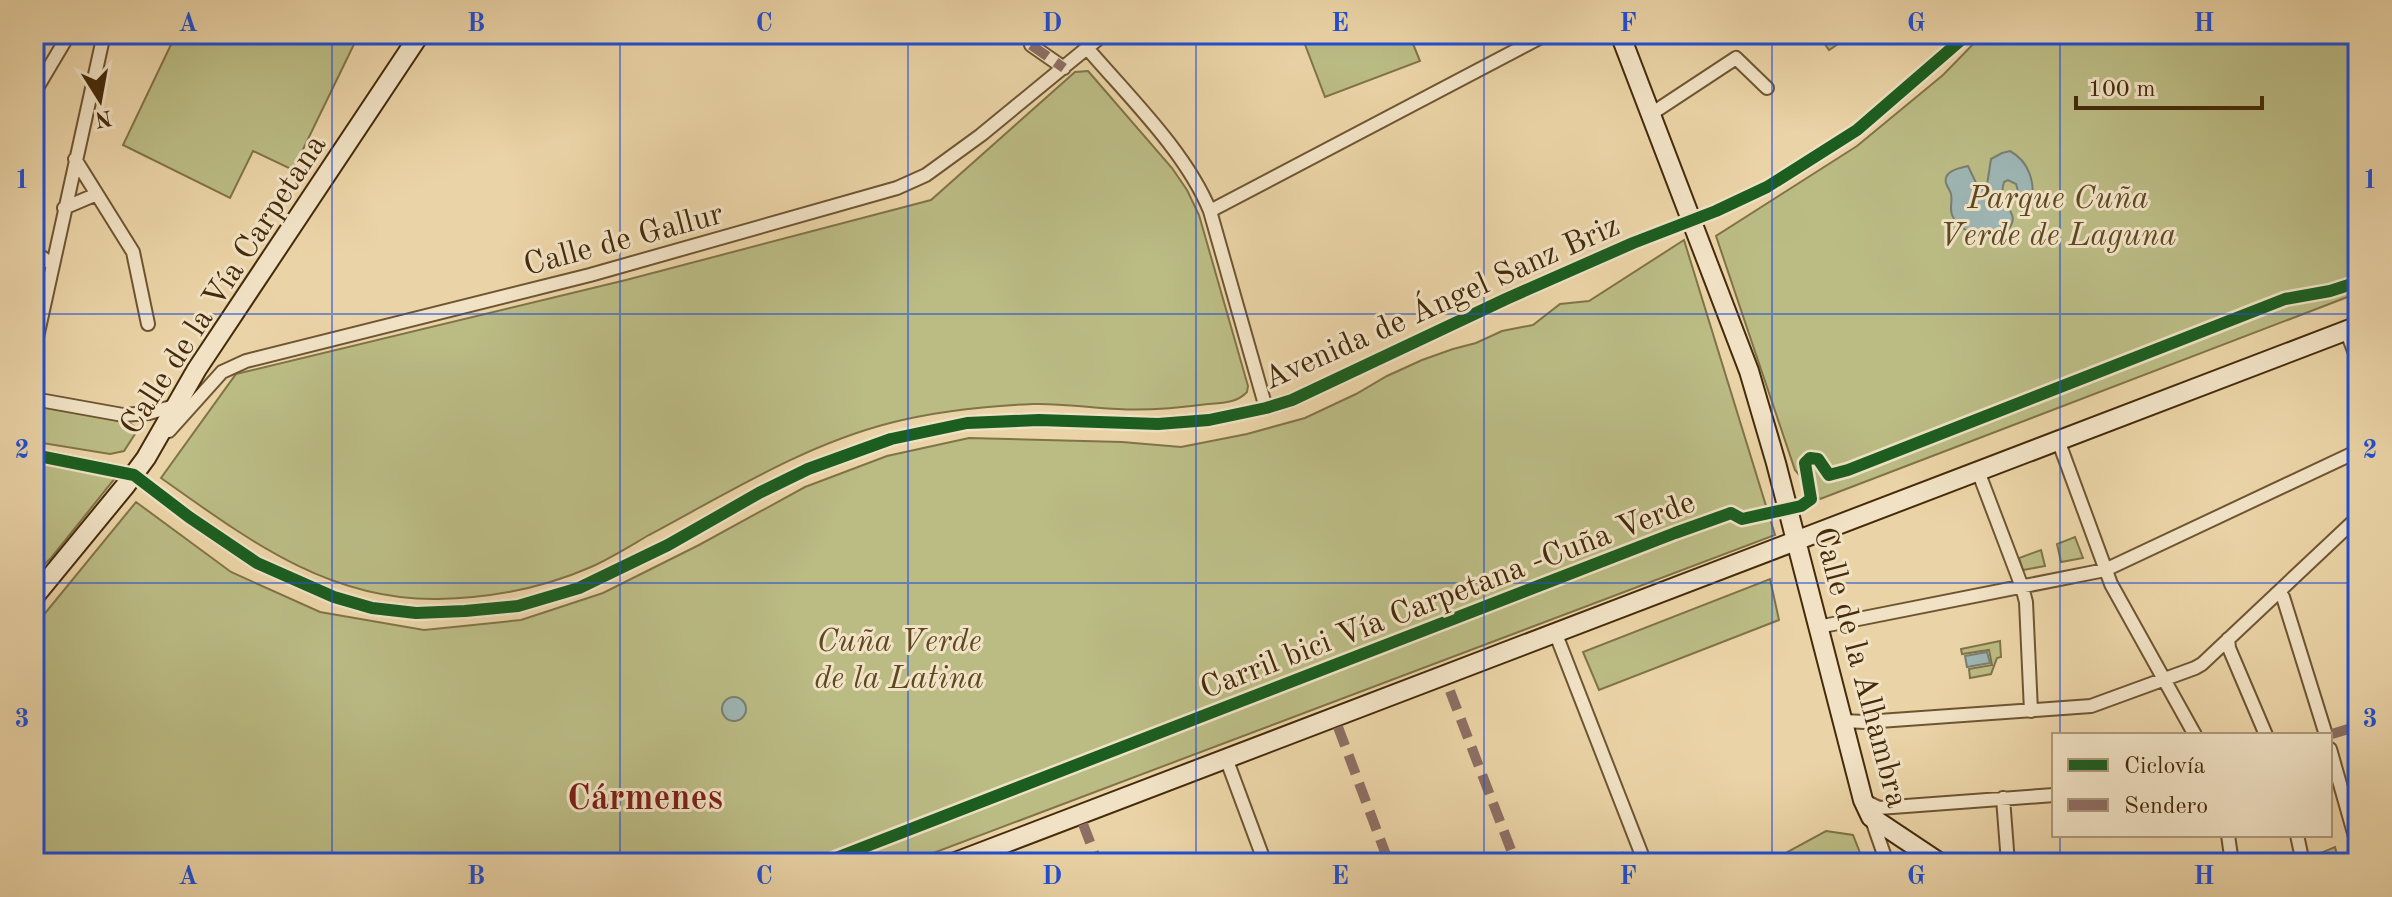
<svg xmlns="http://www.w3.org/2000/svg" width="2392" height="897" viewBox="0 0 2392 897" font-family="'Old Standard TT',serif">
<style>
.green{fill:#bbbb84;stroke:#807347;stroke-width:2}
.water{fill:#9db5b3;stroke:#7a7e6f;stroke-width:2}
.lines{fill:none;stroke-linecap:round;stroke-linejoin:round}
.street-casing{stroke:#6e5531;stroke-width:16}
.secondary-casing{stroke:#452b0a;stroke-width:22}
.street{stroke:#f1e2c5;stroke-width:12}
.secondary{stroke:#f1e2c5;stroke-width:18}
.quiet{stroke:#8d6e63;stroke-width:10;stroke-dasharray:20 10;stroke-linecap:butt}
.cycleway-casing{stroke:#f1e2c5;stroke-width:17}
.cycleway{stroke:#1b5e20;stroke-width:12}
.grid{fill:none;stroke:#1d4ed8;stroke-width:2;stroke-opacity:0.55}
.labels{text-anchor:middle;stroke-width:6;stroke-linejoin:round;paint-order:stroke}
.park-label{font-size:32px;font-style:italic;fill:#5d4822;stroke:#f1e2c5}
.street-label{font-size:32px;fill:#452b0a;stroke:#f1e2c5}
.quarter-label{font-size:36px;font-weight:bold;fill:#7a1f14;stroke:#f1e2c5}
.neatline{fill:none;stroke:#1d4ed8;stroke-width:3}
.grid-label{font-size:26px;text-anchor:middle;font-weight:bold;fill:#1d4ed8}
</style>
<rect width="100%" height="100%" fill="#ead3a6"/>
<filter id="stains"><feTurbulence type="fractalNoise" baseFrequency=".0025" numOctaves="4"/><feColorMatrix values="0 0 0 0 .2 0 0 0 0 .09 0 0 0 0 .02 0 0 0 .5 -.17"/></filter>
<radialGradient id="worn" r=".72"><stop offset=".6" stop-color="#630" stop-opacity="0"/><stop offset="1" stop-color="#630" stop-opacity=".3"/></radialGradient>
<path class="green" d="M 176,34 L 359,34 L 293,170 L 253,151 L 230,198 L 123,145 Z
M 1301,34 L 1409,34 L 1420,61 L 1325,97 Z
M 1818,34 L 1853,34 L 1829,50 Z
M 1983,34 L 2358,34 L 2358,293 L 1820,499 L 1795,470 L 1716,236 L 1857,146 L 1943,75 Z
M 1088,71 L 1172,168 L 1187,190 L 1199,215 L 1248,386 L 1247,392 C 1237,403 1222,403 1208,404 C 1178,408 1148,411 1118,409 C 1090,408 1061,403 1033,404 C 985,406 937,411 890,423 C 804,445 726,494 649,535 C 630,546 611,558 591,567 C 543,588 490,598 438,599 C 328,601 246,538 161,478 L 236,374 L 626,280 L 931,200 L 1075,72 Z
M 1684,240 L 1775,535 L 907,863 L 34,863 L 34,660 L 37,656 L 42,617 L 136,502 L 231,572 L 320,612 L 424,630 L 521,620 L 603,593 L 699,545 L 805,487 L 887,456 L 969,438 L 1122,442 L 1181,447 L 1247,434 L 1305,418 L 1356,394 L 1387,376 L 1422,360 L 1453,349 L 1476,343 L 1502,331 L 1533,325 L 1560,304 L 1589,301 Z
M 41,406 L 125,420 L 134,426 L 135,434 L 124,451 L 110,454 L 36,442 Z
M 34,455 L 120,472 L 51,558 L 34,574 Z
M 2075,537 L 2083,558 L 2061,562 L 2057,544 Z
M 2041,550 L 2045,566 L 2023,570 L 2019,558 Z
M 1770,579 L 1779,620 L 1599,690 L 1583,652 Z
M 2000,641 L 2001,657 L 1997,658 L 1991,674 L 1970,678 L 1969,669 L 1992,665 L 1989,650 L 1962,654 L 1961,649 Z
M 1826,831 L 1853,835 L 1864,863 L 1767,863 Z
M 2335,847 L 2339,863 L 2313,863 L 2311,857 Z"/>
<path class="water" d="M 2010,151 C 2030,162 2035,183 2032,204 L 2028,207 L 2022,205 L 2016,184 L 2008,180 L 2004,182 C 1997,203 2017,211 2012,223 C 2003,246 1964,236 1954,219 C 1948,210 1953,203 1951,194 C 1950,190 1947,187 1946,183 C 1943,171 1959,168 1968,166 L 1978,187 L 1984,189 L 1987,185 L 1991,159 L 2002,153 Z
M 1987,652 L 1990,663 L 1967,667 L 1965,656 Z
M722 709a12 12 0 1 1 24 0a12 12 0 1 1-24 0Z"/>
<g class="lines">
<g class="street-casing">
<path id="street" d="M 1031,45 L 1064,68
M 1087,48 C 1129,97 1186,152 1210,211 L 1547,34
M 34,93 L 69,34
M 1651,114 L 1736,58 L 1767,88
M 75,159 L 133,252 L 148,324
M 64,208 L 97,194
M 1210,211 L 1266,408
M 34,252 L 52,264
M 2346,330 L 2358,361
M 34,351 L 104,34
M 34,399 L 123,415 L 149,413 L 175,406
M 169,431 L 222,372 L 246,361 L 590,275 L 897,188 L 926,175 L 981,135 L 1104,34
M 2058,440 L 2111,584 L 2195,735
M 34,455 L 134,475 L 189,517 L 257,563 L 334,597 L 372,608 L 416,613 L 465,611 L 518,606 L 579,588 L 668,545 L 759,493 L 808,469 L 891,439 L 967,423 L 1039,420 L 1158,424 L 1209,420 L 1266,408 L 1292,400 L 1506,299 L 1633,243 L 1716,211 L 1767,187 L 1857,130 L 1968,34
M 1978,471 L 2022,587 L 2026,602 L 2031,711
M 2276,594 L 2283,597 L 2326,735
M 1818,627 L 2105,570 L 2358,451
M 1555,632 L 1645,863
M 2228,639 L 2229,648 L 2266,735
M 1843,721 L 1865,722 L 2091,706 L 2195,668 L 2202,664 L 2358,517
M 2330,749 L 2358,847
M 1226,758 L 1265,863
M 2003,798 L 2008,863
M 1863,800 L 1879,808 L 2054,795
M 1871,817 L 1887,863
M 2228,835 L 2232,863
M 2297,835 L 2303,863"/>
</g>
<g class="secondary-casing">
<path id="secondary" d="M 1620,34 L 1749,371 L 1776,463 L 1863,800 L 1871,817 L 1940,863
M 34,597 L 126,485 L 146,458 L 197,369 L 420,34
M 34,628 L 34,637
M 953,863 L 2358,326"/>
</g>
<use href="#street" class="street"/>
<use href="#secondary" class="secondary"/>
<path class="quiet" d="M 1031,45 L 1064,68
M 1450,691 L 1516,863
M 1338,727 L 1389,863
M 2332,734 L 2358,726
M 1083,824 L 1098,863
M 1606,863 L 1630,854"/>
<g class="cycleway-casing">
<path id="cycleway" d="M 34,455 L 134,475 L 189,517 L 257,563 L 334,597 L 372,608 L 416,613 L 465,611 L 518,606 L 579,588 L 668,545 L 759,493 L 808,469 L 891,439 L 967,423 L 1039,420 L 1158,424 L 1209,420 L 1266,408 L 1292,400 L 1506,299 L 1633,243 L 1716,211 L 1767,187 L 1857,130 L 1968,34
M 823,863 L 1675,533 L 1731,513 L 1742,519 L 1801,506 L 1811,499 L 1805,463 L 1810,458 L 1818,459 L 1829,475 L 1848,470 L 2285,299 L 2330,291 L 2358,282"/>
</g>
<use href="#cycleway" class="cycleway"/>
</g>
<path class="grid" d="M 332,34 L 332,863M 620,34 L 620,863M 908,34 L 908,863M 1196,34 L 1196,863M 1484,34 L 1484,863M 1772,34 L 1772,863M 2060,34 L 2060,735M 34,314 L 2358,314M 34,583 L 2358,583M 2060,835 L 2060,863"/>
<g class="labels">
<g class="park-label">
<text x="2058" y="208">Parque Cuña<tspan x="2058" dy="37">Verde de Laguna</tspan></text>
<text x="899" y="651">Cuña Verde<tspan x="899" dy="37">de la Latina</tspan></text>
</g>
<g class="street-label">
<text transform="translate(623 238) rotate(-15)" y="11">Calle de Gallur</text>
<text transform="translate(222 284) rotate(-57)" y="11">Calle de la Vía Carpetana</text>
<text transform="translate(1441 301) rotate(-24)" y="11">Avenida de Ángel Sanz Briz</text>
<text transform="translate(1447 594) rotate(-21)" y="11">Carril bici Vía Carpetana -Cuña Verde</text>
<text transform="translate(1862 667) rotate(75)" y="11">Calle de la Alhambra</text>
</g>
<g class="quarter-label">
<text x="645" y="809">Cármenes</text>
</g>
</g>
<rect width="2392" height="897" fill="none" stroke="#ead3a6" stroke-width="88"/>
<rect x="2052" y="733" width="280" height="104" fill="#f1e2c5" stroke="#ac997a" stroke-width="2"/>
<rect x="2068" y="759" width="40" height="12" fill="#1b5e20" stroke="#ac997a" stroke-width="2"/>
<text x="2124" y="773" font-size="24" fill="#452b0a">Ciclovía</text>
<rect x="2068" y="799" width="40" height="12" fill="#8d6e63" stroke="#ac997a" stroke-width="2"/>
<text x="2124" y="813" font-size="24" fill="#452b0a">Sendero</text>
<g transform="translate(100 100) rotate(169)" stroke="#f1e2c5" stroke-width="6" paint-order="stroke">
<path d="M0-6L14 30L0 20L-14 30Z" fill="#452b0a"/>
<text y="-12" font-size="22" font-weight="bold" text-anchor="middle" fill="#452b0a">N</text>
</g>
<path d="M2076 96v12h186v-12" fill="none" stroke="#452b0a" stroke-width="4"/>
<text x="2088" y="96" font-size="24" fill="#452b0a" stroke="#f1e2c5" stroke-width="6" paint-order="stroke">100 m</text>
<rect x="44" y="44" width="2304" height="809" class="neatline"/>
<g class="grid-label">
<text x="188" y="31">A</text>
<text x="476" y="31">B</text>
<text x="764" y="31">C</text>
<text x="1052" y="31">D</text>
<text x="1340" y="31">E</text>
<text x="1628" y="31">F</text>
<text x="1916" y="31">G</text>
<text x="2204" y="31">H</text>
<text x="22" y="188">1</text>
<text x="2370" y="188">1</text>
<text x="22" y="458">2</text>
<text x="2370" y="458">2</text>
<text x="22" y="727">3</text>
<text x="2370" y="727">3</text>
<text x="188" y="884">A</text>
<text x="476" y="884">B</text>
<text x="764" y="884">C</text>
<text x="1052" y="884">D</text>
<text x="1340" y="884">E</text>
<text x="1628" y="884">F</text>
<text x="1916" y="884">G</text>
<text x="2204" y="884">H</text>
</g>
<rect width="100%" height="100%" filter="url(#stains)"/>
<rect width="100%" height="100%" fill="url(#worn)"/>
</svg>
